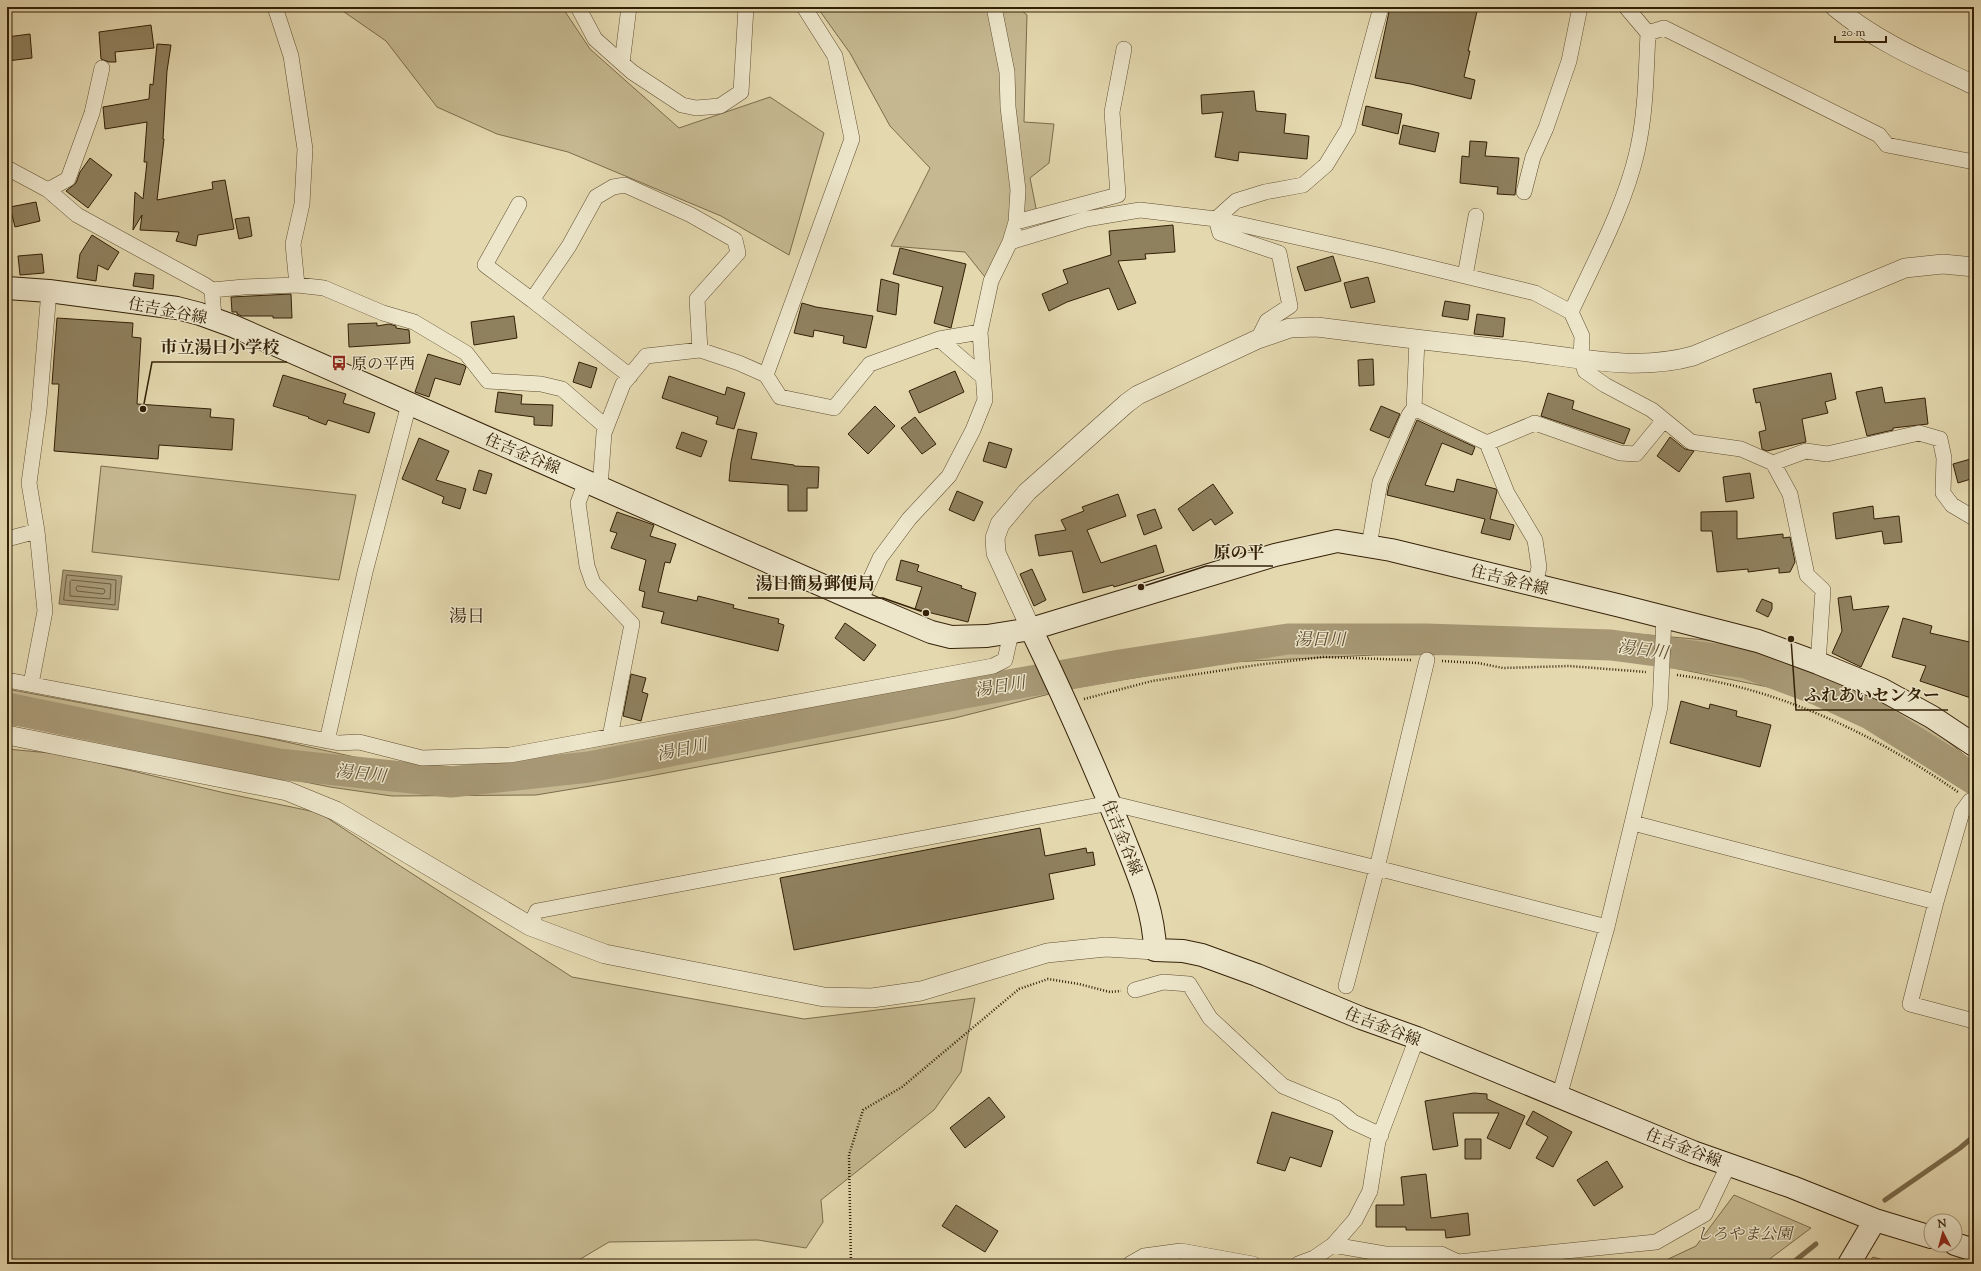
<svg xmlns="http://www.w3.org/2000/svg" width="1981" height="1271" viewBox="0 0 1981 1271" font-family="'Sorts Mill Goudy','Noto Serif JP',serif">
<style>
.green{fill:#c6b992;stroke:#7c6c4c}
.water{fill:#a89976;stroke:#796949}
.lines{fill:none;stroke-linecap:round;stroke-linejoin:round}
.shore{stroke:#6e5c3e;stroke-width:1}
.stream{stroke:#796949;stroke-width:5}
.river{stroke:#a89976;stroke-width:31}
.building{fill:#8f805e;stroke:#332006}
.minor-casing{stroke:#5f4e30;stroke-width:16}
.tertiary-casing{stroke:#5f4e30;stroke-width:20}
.secondary-casing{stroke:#332006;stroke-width:24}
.path{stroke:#332006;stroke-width:2.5;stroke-dasharray:1 2;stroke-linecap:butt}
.minor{stroke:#ede6cb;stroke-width:15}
.tertiary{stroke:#ede6cb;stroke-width:19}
.secondary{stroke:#ede6cb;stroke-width:22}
.labels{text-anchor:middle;stroke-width:3;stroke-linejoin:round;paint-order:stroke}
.street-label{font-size:16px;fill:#332006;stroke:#ede6cb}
.poi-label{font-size:16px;fill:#332006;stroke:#ede6cb;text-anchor:start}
.park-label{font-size:16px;font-style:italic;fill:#584629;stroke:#ede6cb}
.water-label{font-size:17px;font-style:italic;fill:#5c4a2d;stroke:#ede6cb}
.quarter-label{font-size:18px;fill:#332006;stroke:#ede6cb}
.leader{fill:none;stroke:#332006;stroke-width:1.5}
.callout-dot{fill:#332006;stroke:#ede6cb;stroke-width:1.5}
.callout-label{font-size:17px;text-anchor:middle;font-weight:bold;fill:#332006;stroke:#ede6cb;stroke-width:3;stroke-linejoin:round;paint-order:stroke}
</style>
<rect width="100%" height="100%" fill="#e4d8af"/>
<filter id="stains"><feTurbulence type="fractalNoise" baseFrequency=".005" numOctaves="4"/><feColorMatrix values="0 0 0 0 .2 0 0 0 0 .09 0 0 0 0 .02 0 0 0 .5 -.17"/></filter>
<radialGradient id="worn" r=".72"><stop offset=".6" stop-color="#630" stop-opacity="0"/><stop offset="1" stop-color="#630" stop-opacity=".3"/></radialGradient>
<path class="green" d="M 337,7 L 562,7 L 590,49 L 679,128 L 770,97 L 824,133 L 789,255 L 721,216 L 568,152 L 497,134 L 437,107 L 386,41 Z
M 817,7 L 1017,7 L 1027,15 L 1024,122 L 1054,124 L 1049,163 L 1030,178 L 1036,208 L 985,277 L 965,252 L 891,246 L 930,168 L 890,126 L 850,53 Z
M 101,466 L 356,495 L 339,580 L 92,552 Z
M 1280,627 L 1407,627 L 1530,632 L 1625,633 L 1730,642 L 1821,671 L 1917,716 L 1974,763 L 1974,799 L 1963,788 L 1878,731 L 1793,692 L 1644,662 L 1539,654 L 1374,655 L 1231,662 L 1073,688 L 955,718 L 645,777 L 536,795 L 392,796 L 330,787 L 37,728 L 7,724 L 7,689 L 259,736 L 373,761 L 473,769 L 710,721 L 862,699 L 1007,673 L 1088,662 L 1162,645 Z
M 7,749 L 61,754 L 225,793 L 320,813 L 391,860 L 572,977 L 804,1019 L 975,998 L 961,1072 L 934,1110 L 821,1200 L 823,1222 L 806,1248 L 758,1240 L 609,1242 L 572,1264 L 7,1264 Z
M 1734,1195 L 1811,1228 L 1763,1264 L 1627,1264 L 1664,1261 L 1696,1246 Z
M 1873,1257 L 1898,1264 L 1866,1264 Z"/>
<path class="water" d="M 63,570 L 122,576 L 118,610 L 59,604 Z"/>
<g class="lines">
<path class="shore" d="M 67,575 L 116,580 L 115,605 L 64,600 Z
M 72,580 L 111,584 L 110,599 L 70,596 L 70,582 Z
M 78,586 L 104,589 L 105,592 L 103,594 L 77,591 L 76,588 Z"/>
<path class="stream" d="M 1885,1200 L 1960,1148 L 1974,1136
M 1791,1264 L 1816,1244"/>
<path class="river" d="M 7,708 L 278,764 L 451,782 L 589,767 L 964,693 L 1120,665 L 1288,639 L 1426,639 L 1611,645 L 1746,663 L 1818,690 L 1872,715 L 1974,779"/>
</g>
<path class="building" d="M 1390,7 L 1409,11 L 1410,7 L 1478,7 L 1468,51 L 1470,51 L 1464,77 L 1475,80 L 1471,99 L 1411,84 L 1375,78 Z
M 151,25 L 154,48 L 115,52 L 116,62 L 109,62 L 101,59 L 99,32 Z
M 30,34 L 32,58 L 7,61 L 7,37 Z
M 157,44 L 171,45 L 167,71 L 163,139 L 164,139 L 157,200 L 213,189 L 212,182 L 225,180 L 234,229 L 198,235 L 196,246 L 176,241 L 179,232 L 140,230 L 142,215 L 133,230 L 135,192 L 143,199 L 147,162 L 144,162 L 147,122 L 105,129 L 103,107 L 149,99 L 150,84 L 153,85 Z
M 1254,91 L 1256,111 L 1286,114 L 1284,133 L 1309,136 L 1307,159 L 1239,152 L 1238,161 L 1215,157 L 1223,112 L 1202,114 L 1201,95 Z
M 1366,106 L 1402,114 L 1398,134 L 1362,125 Z
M 1403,125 L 1439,133 L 1435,152 L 1399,144 Z
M 1470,141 L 1487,142 L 1485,156 L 1519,158 L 1515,195 L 1497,194 L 1498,187 L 1460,183 L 1462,156 L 1469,157 Z
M 90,158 L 112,175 L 88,208 L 66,191 L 76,183 L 80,172 Z
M 36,202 L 40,221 L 15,227 L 10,207 Z
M 249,217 L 252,236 L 239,239 L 235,219 Z
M 1173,225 L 1175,252 L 1145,254 L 1146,259 L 1118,261 L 1136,303 L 1118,310 L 1109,288 L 1067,302 L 1049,311 L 1042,294 L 1068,283 L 1063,270 L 1111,255 L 1109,231 Z
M 92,235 L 119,252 L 108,270 L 98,265 L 96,281 L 77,278 L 80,254 Z
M 900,248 L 966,264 L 951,328 L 934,323 L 943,287 L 893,274 Z
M 42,254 L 44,273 L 20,275 L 18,256 Z
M 1333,256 L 1341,281 L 1305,291 L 1297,267 Z
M 135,273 L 154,275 L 153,289 L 133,286 Z
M 1368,277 L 1375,302 L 1351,308 L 1344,283 Z
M 881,279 L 899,284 L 896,315 L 877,311 Z
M 291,294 L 292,318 L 273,318 L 273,316 L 242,316 L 237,314 L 237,312 L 232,312 L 231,297 Z
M 1445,301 L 1470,305 L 1468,320 L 1442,316 Z
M 802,303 L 816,307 L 873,316 L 866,348 L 843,343 L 844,336 L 814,330 L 813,337 L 794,333 Z
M 1477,314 L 1505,318 L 1503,337 L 1474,334 Z
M 514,316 L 517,338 L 474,345 L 471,322 Z
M 57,318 L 133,323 L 132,337 L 141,338 L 137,404 L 211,409 L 210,417 L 234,419 L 232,450 L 159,445 L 158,459 L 54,451 L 59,384 L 52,384 Z
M 377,323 L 377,326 L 389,324 L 396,326 L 396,328 L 409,330 L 410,343 L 349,347 L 348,324 Z
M 428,354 L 464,365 L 466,367 L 460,385 L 435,378 L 429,397 L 415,392 Z
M 1373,359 L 1374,385 L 1359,386 L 1358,360 Z
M 579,362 L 597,368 L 591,388 L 573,382 Z
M 955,371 L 964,392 L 919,413 L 909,391 Z
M 1831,373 L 1836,399 L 1825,402 L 1828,413 L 1802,419 L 1806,442 L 1767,451 L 1762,449 L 1759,432 L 1766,430 L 1760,402 L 1756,403 L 1753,389 Z
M 283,375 L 346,394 L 343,403 L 375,413 L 369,433 L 328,420 L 326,425 L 308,418 L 309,417 L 273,406 Z
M 669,376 L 725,395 L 727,387 L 745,393 L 734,429 L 716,424 L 718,417 L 662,398 Z
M 1882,387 L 1885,403 L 1925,398 L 1928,424 L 1893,428 L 1893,430 L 1867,436 L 1856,392 Z
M 498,392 L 522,395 L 521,404 L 553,405 L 552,426 L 534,425 L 534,417 L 495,412 Z
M 1548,393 L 1574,401 L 1572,409 L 1630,429 L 1624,444 L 1541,416 Z
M 875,406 L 895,426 L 868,454 L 848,434 Z
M 1381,406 L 1400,414 L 1389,438 L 1370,430 Z
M 915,417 L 936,444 L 922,454 L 901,428 Z
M 1417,420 L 1475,447 L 1472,455 L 1442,443 L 1425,485 L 1454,492 L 1457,479 L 1496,489 L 1497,491 L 1490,519 L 1514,525 L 1510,540 L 1481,533 L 1485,519 L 1387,495 L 1389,485 Z
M 738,429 L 757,433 L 751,459 L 794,465 L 794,466 L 819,467 L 818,488 L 807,488 L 807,511 L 788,511 L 788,485 L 729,481 L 731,462 Z
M 682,432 L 707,441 L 701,457 L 676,448 Z
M 1670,437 L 1685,449 L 1694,451 L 1679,472 L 1657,456 Z
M 419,438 L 449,451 L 436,480 L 466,489 L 460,509 L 442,503 L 444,497 L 402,479 Z
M 989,442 L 1012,449 L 1006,468 L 983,461 Z
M 1974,458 L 1974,478 L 1958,483 L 1953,464 Z
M 479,470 L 492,474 L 486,494 L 473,490 Z
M 1750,473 L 1754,498 L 1726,502 L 1723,477 Z
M 1213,484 L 1233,513 L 1215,525 L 1211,519 L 1193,531 L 1178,509 Z
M 957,491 L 983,502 L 974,521 L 949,510 Z
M 1118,494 L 1126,516 L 1087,530 L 1101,563 L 1156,545 L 1164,572 L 1114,587 L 1113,585 L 1083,593 L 1072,551 L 1039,556 L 1035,535 L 1066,530 L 1061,520 L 1084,511 L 1082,507 Z
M 1873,506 L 1874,519 L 1899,516 L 1902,542 L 1884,544 L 1882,531 L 1836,539 L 1833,513 Z
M 1155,509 L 1162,528 L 1144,535 L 1137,515 Z
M 1737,511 L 1737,539 L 1783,534 L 1783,538 L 1790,537 L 1795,562 L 1790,572 L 1779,573 L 1779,568 L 1748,572 L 1748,569 L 1717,572 L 1712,531 L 1701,531 L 1701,512 Z
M 617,512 L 654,525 L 650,536 L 676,544 L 670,563 L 665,562 L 658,592 L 697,601 L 698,596 L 734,605 L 733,608 L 779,619 L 778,623 L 784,625 L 778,651 L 661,623 L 664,612 L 642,607 L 645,592 L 639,590 L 646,560 L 611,548 L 617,533 L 610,531 Z
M 901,560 L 919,565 L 917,571 L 962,586 L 961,588 L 976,593 L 968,622 L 915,609 L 922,587 L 896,580 Z
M 1032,569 L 1046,600 L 1034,606 L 1020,574 Z
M 1851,596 L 1853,610 L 1889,606 L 1861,667 L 1832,653 L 1842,631 L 1838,598 Z
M 1762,599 L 1772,603 L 1772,609 L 1768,617 L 1756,611 Z
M 1903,618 L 1932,626 L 1930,633 L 1974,643 L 1974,699 L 1920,681 L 1926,666 L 1892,657 Z
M 845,623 L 876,645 L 864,661 L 835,638 Z
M 631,674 L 646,678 L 642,692 L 648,694 L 641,721 L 623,716 Z
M 1681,701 L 1709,709 L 1710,704 L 1737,711 L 1736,716 L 1771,725 L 1760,767 L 1670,743 Z
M 1040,828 L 1045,856 L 1086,848 L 1087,853 L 1093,852 L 1095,865 L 1049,874 L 1054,899 L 794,950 L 780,878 Z
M 1474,1093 L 1487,1094 L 1487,1099 L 1525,1116 L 1510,1149 L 1487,1138 L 1499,1113 L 1453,1113 L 1458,1146 L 1433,1150 L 1425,1101 Z
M 989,1097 L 1005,1117 L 965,1148 L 950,1128 Z
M 1533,1111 L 1572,1132 L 1553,1167 L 1536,1158 L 1548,1137 L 1526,1124 Z
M 1272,1112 L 1333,1131 L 1321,1167 L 1290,1157 L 1285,1171 L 1257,1163 Z
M 1465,1139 L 1481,1139 L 1481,1159 L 1465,1159 Z
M 1607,1161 L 1623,1187 L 1594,1206 L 1577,1180 Z
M 1426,1174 L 1431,1218 L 1468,1213 L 1470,1235 L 1446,1238 L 1445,1230 L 1406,1230 L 1406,1227 L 1376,1227 L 1376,1205 L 1404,1205 L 1401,1177 Z
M 956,1205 L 998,1231 L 985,1252 L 942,1226 Z"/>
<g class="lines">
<g class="minor-casing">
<path id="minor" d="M 275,7 L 291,56 L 305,149 L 302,204 L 293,244 L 297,285
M 578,7 L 595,39 L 632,72 L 682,105 L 696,108 L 720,106 L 741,92 L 746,7
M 1626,7 L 1648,33 L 1664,28 L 1879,135 L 1887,145 L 1974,162
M 622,63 L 629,7
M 7,168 L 48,190 L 77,215 L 205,285 L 212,290 L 214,319
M 48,190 L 68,179 L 92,113 L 102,68
M 1524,192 L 1533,157 L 1546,128 L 1569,61 L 1580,7
M 519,204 L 485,265 L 532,300
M 1216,219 L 1236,201 L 1265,192 L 1303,185 L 1326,165 L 1348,129 L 1381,7
M 1216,219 L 1220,233 L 1279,253 L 1290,306 L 1267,321 L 1258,339
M 1016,222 L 1118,195 L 1112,112 L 1124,49
M 1010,242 L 1086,219 L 1140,210 L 1216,219 L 1382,256 L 1535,293 L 1571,312 L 1582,336 L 1581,358 L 1585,371 L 1605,385 L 1652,410 L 1691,442 L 1741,449 L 1773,463 L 1790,494 L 1807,575 L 1823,590 L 1818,663
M 1465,276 L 1476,216
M 212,290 L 244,287 L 297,285 L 324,288 L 383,313 L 414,322 L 466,353 L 488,381 L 541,384 L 562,389 L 606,427
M 1571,312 C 1595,260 1624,208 1637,152 C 1646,113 1646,73 1648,33
M 939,339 L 983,377
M 1417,340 L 1414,408 L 1487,443
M 766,375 L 852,139 L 835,56 L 804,7
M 630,376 L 532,300 L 569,246 L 596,197 L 613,187 L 625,185 L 691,215 L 735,240 L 738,253 L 697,299 L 700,350
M 1773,463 L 1806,451 L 1827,454 L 1919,433 L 1940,439 L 1944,458 L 1943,493 L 1952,505 L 1974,518
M 586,481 L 578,503 L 587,566 L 593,583 L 632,624 L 610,737
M 600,487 L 604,433 L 623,384 L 646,356 L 700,350 L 739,363 L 766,375 L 780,397 L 834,408 L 870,364 L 939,339 L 980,332
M 7,539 L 37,531
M 1369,546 L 1380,482 L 1409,415 L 1414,408
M 1535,586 L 1539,567 L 1535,540 L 1507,493 L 1487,443 L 1535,423 L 1620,453 L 1636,454 L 1664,420
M 860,602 L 880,558 L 909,519 L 949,476 L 973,430 L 985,400 L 980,332 L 991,281 L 1010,242 L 1016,222 L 1018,190 L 1008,107 L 1007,72 L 994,7
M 7,680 L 339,743 L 359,742 L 422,758 L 510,755 L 993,666 L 1005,660 L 1011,633
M 31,684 L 45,611 L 37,531 L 29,483 L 39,410 L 49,291
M 327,741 L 365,572 L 409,404
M 1633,823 L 1936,902 L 1910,1004 L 1974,1021
M 1936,902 L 1962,812 L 1970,801
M 530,926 L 537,911 L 1110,803 L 1377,868 L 1607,927
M 1346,986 L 1377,868 L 1427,660
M 1135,990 L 1163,982 L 1189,984 L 1210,1018 L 1283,1086 L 1336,1108 L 1353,1122 L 1381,1135
M 1559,1097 L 1607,927 L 1660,707 L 1664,617
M 1333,1245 L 1385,1254 L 1441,1254 L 1458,1262
M 1130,1264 L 1144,1256 L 1181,1251 L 1253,1264
M 1298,1264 L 1314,1258 L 1333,1245 L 1355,1220 L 1370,1191 L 1378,1141 L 1417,1038
M 1458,1264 L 1458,1262 L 1656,1242 L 1705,1214 L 1729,1164"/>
</g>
<g class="tertiary-casing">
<path id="tertiary" d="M 1835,7 C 1877,42 1925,62 1974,85
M 1031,629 L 996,553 L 995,538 L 1000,524 L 1027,492 L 1127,403 L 1138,395 L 1258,339 L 1290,328 L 1317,327 C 1387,336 1457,344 1528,352 C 1583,359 1639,371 1693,356 L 1905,268 L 1943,264 L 1974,267
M 7,735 L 287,791 L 336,811 L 530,926 L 605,954 L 824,997 L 872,998 L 921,991 L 1047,953 L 1106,947 L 1155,950"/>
</g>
<g class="secondary-casing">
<path id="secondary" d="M 7,288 L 49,291 L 177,308 L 200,314 L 233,326 L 860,602 L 931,632 L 951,637 L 987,636 L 1031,629 L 1275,555 L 1337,541 L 1391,550 L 1621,606 L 1758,641 L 1818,663 L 1881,689 L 1932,717 L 1974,745
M 1031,629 C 1063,695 1093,763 1121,831 C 1136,870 1154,908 1155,950 L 1183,951 L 1202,955 L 1257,975 L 1361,1018 L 1417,1038 L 1693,1152 L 1792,1187 L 1875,1220 L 1931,1237
M 1955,1244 L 1974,1250
M 1849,1264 L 1875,1220"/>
</g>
<path class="path" d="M 1442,661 L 1478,663 L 1503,668 L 1569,666 L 1646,672
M 1677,675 C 1779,688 1874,734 1958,792
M 1084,699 L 1152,681 L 1257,665 L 1323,657 L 1411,660
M 851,1264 L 849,1155 L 863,1110 L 902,1087 L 1019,989 L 1048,979 L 1079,984 L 1110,992 L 1121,991"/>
<use href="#minor" class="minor"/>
<use href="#tertiary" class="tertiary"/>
<use href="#secondary" class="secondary"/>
</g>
<defs>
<g id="bus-bare" transform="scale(1.2)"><path d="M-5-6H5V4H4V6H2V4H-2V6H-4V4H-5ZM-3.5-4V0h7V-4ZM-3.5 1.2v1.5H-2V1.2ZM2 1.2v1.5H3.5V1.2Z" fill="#8f2418" stroke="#ede6cb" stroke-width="2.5" paint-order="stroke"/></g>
</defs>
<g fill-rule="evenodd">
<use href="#bus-bare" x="339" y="363"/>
</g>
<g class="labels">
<g class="street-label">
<text transform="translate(168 310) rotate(11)" y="6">住吉金谷線</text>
<text transform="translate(523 453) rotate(23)" y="6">住吉金谷線</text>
<text transform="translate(1510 579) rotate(14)" y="6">住吉金谷線</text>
<text transform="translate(1123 837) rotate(68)" y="6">住吉金谷線</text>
<text transform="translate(1383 1026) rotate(21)" y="6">住吉金谷線</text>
<text transform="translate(1684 1147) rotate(21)" y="6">住吉金谷線</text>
</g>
<g class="poi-label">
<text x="351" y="369">原の平西</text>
</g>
<g class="park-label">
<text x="1744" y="1239">しろやま公園</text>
</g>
<g class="water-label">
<text x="1320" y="645">湯日川</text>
<text transform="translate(1643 649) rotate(8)" y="6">湯日川</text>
<text transform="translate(1000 686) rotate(-9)" y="6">湯日川</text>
<text transform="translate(682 749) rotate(-11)" y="6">湯日川</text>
<text transform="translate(361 773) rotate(6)" y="6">湯日川</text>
</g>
<g class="quarter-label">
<text x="467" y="622">湯日</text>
</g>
</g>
<path class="leader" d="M143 409L152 362H287M1141 587L1206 566H1273M926 613L883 598H748M1791 639L1796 710H1948"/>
<g class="callout-dot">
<circle cx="143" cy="409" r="4"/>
<circle cx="1141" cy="587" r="4"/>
<circle cx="926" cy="613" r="4"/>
<circle cx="1791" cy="639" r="4"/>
</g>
<g class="callout-label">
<text x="220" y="353">市立湯日小学校</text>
<text x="1239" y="558">原の平</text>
<text x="815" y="589">湯日簡易郵便局</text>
<text x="1872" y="701">ふれあいセンター</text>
</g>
<rect width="1981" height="1271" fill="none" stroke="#e4d8af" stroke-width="24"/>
<rect x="8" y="8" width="1965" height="1255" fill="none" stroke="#332006" stroke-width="2"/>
<rect x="12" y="12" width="1957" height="1247" fill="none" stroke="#332006"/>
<g transform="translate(1943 1233) rotate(354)"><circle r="19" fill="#ede6cb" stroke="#a3977c"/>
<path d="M0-3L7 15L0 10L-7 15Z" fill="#8f2418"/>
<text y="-6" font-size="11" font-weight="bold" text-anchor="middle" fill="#332006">N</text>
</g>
<path d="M1835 36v6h51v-6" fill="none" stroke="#332006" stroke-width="2"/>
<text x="1841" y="36" font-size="12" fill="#332006" stroke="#ede6cb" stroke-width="3" paint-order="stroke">20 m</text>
<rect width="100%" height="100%" filter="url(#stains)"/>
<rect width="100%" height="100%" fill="url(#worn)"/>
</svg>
